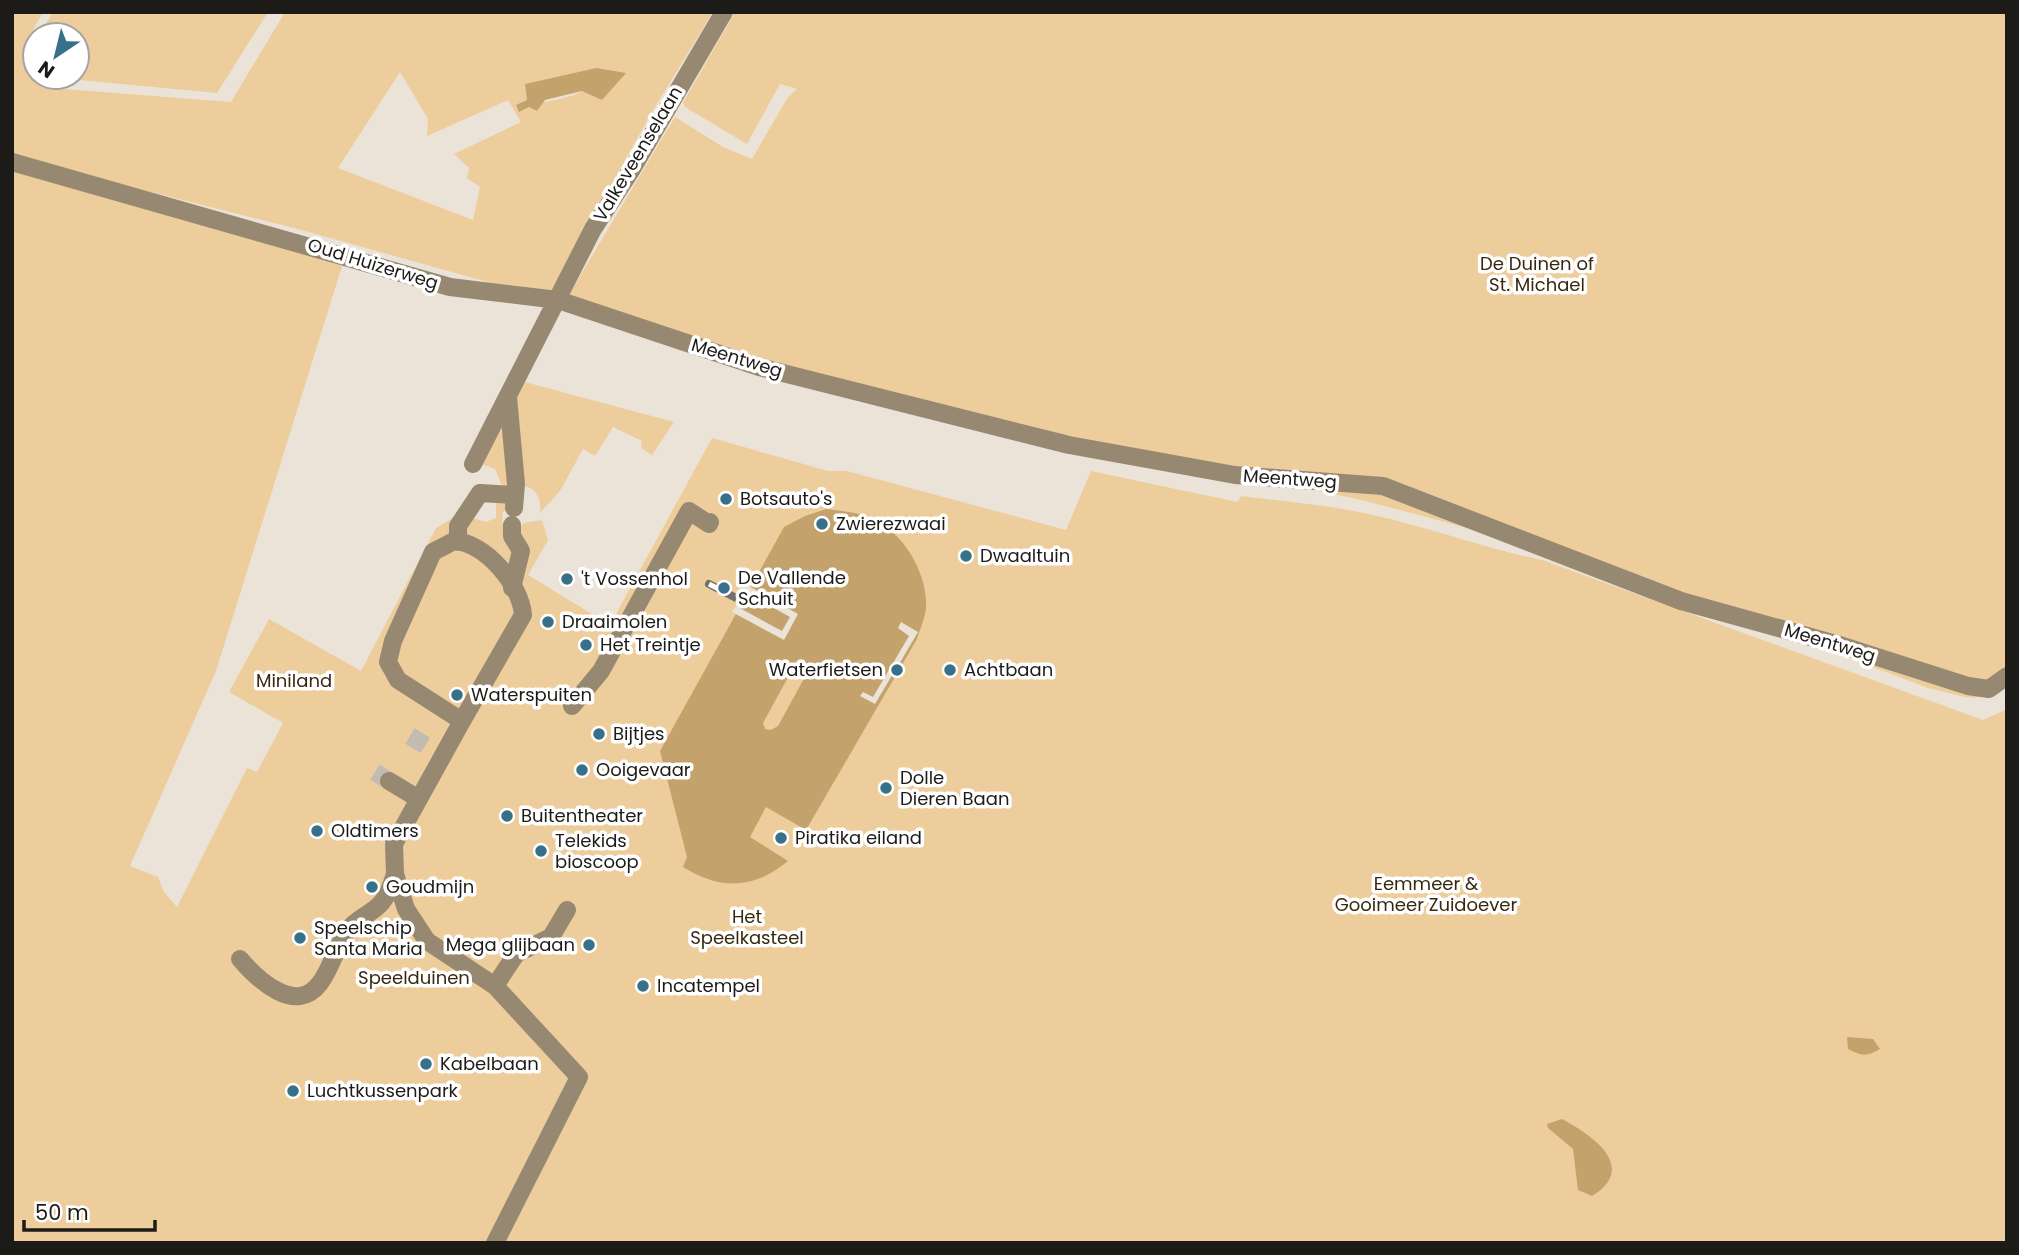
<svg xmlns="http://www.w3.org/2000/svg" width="2019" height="1255" viewBox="0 0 2019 1255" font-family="Poppins,sans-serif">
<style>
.green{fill:#edcd9b;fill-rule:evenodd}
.water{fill:#c4a26c;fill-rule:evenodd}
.pier{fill:#ebe3d7}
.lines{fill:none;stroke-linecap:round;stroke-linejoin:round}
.street-tunnel{stroke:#c2bbb1;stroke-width:18;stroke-dasharray:18 9;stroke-linecap:butt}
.street{stroke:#978871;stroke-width:18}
.rail-casing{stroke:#746f68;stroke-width:8}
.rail{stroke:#fff;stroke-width:5;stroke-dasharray:16;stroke-linecap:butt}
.poi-dot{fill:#367089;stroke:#fff;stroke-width:2.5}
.labels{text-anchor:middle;stroke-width:7;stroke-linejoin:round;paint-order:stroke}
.street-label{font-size:18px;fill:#1d1b17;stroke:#fff}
.park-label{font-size:18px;fill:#38280f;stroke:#fff}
.poi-label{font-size:18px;fill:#1d1b17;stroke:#fff;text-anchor:start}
</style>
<rect width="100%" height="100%" fill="#ebe3d7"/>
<path class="green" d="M 12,12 L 43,12 L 25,45 L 35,64 L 35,77 L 42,77 L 52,88 L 231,102 L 285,12 L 713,12 L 652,112 L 548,299 L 298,229 L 12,157 ZM 596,68 C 592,75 588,86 582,91 C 573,98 527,106 517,105 L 527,100 L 526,84 ZM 400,72 L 428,119 L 427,136 L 508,100 L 521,122 L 454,154 L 469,168 L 467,178 L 480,187 L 473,220 L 338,168 Z
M 53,12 L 268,12 L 217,93 L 47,77 L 77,77 L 77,35 L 39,35 Z
M 735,12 L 2007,12 L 2007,664 C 1981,711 1975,698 1928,688 L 1602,564 L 1366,501 L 1000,423 L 742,358 L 565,301 L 675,117 L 723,147 L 752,159 L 788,97 L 797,89 L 780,84 L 747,144 L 685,107 L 683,103 Z
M 12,169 L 281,244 L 342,266 L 216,671 L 130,866 L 158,877 L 164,892 L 177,907 L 247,768 L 257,772 L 283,723 L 229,692 L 269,619 L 361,671 L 436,528 L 460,514 L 486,522 L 496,518 L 496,503 L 507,500 L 510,508 L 503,512 L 502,523 L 522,526 L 523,523 L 542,520 L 548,540 L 528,575 L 610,625 L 712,438 L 828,471 L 847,471 L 1066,530 L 1091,471 L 1237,502 L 1241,496 C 1279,501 1317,504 1354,511 C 1418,523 1478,547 1542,560 L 1983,720 L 2005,710 L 2007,1243 L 12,1243 Z
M 521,381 L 674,422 L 652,455 L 641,448 L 642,441 L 613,427 L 595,456 L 583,449 L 560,491 L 540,513 C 543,487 524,482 502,486 L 495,469 L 478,463 Z"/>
<path class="water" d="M 596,68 L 626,73 L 602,100 L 582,91 L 545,100 L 537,111 L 529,107 L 519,112 L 516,105 L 527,100 L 525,84 Z
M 826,509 C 842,511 858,512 873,519 C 904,533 928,574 926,608 C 925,618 920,629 917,639 L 806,830 L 766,807 L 750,837 L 788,861 C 753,890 720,890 683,867 L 687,857 L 660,751 L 784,527 L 805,516 ZM 797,661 L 804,661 L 808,667 L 807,673 L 778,726 L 771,730 L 765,729 L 763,723 Z
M 1847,1037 L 1873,1039 L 1880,1049 C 1866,1057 1862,1056 1848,1049 Z
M 1562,1119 C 1592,1135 1639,1167 1592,1196 L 1578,1190 L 1573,1149 L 1548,1128 L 1547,1124 Z"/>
<path class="pier" d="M 747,585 L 798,614 L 784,640 L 732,612 L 736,606 L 782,631 L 790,617 L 743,591 Z
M 901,622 L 918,632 L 898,666 L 900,668 L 898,673 L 894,672 L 875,704 L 860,696 L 863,692 L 873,697 L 909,636 L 898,628 Z"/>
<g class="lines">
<path class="street-tunnel" d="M 410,736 L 433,750
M 375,772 L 389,781"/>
<path class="street" d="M 12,162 L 450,287 L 558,300 L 759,367 L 1069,445 L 1235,475 L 1383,486 L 1681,601 L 1843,646 L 1968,686 L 1989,689 L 2007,676
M 508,397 L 516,484 L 514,508
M 473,464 L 593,229 L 632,169 L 724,12
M 454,541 C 485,542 521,585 523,615 L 462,721 L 398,680 L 388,662 L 393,641 L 433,552 Z
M 458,542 L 458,526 L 480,493 L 515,495
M 512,588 L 521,551 L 512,536 L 512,525
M 572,706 L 601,671 L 689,511 L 709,524 L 710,522
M 462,721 L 394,844 L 395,874 L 406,909 L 427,941 L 495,986 L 516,954 L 551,937 L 567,910
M 389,781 L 419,799
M 240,959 C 257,979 296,1016 320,983 C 332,967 336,946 348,930 C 356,919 367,916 377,907 C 387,899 391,886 395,874
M 495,1243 L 579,1077 L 495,986"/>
<g class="rail-casing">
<path id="rail" d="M 709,584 L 738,599"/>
</g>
<use href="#rail" class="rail"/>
</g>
<g class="poi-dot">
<circle cx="726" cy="499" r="7"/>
<circle cx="822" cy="524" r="7"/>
<circle cx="966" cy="556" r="7"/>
<circle cx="567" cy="579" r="7"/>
<circle cx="724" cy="588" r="7"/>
<circle cx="548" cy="622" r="7"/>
<circle cx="586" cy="645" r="7"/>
<circle cx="897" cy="670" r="7"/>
<circle cx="950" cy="670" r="7"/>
<circle cx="457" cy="695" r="7"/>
<circle cx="599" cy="734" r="7"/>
<circle cx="582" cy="770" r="7"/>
<circle cx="886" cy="788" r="7"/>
<circle cx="507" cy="816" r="7"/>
<circle cx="317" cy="831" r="7"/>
<circle cx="781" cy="838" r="7"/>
<circle cx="541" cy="851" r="7"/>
<circle cx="372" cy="887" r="7"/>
<circle cx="300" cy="938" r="7"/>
<circle cx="589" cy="945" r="7"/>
<circle cx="643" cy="986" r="7"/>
<circle cx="426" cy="1064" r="7"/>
<circle cx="293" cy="1091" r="7"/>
</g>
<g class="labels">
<g class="street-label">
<text transform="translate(638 154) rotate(-59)" y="6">Valkeveenselaan</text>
<text transform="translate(373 264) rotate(17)" y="6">Oud Huizerweg</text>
<text transform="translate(737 358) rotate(17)" y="6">Meentweg</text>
<text transform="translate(1290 479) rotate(4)" y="6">Meentweg</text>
<text transform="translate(1830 643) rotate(17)" y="6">Meentweg</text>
</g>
<g class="park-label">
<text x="1537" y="270">De Duinen of<tspan x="1537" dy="21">St. Michael</tspan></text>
<text x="294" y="687">Miniland</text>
<text x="1426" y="890">Eemmeer &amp;<tspan x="1426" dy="21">Gooimeer Zuidoever</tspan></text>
<text x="747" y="923">Het<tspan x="747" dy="21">Speelkasteel</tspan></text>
<text x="414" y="984">Speelduinen</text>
</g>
<g class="poi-label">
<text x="740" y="505">Botsauto's</text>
<text x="836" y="530">Zwierezwaai</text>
<text x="980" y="562">Dwaaltuin</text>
<text x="738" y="584">De Vallende<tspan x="738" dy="21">Schuit</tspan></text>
<text x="581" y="585">'t Vossenhol</text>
<text x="562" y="628">Draaimolen</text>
<text x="600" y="651">Het Treintje</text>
<text x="883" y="676" text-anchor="end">Waterfietsen</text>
<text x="964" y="676">Achtbaan</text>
<text x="471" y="701">Waterspuiten</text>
<text x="613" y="740">Bijtjes</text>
<text x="596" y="776">Ooigevaar</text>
<text x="900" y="784">Dolle<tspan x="900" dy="21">Dieren Baan</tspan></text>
<text x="521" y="822">Buitentheater</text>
<text x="331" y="837">Oldtimers</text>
<text x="795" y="844">Piratika eiland</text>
<text x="555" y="847">Telekids<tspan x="555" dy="21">bioscoop</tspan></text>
<text x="386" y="893">Goudmijn</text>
<text x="314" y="934">Speelschip<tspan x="314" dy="21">Santa Maria</tspan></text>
<text x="575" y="951" text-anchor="end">Mega glijbaan</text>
<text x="657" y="992">Incatempel</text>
<text x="440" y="1070">Kabelbaan</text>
<text x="307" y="1097">Luchtkussenpark</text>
</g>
</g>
<rect width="2019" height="1255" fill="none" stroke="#1d1b17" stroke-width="28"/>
<g transform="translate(56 56) rotate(215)"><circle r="33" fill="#ffffff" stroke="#a5a4a2" stroke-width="2"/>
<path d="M0-5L12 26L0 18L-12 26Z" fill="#367089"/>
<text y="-10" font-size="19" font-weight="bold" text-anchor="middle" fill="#1d1b17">N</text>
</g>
<path d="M24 1220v10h131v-10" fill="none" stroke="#1d1b17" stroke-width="3.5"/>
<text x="35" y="1220" font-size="21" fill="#1d1b17" stroke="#ffffff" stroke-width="5" paint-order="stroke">50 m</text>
</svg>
